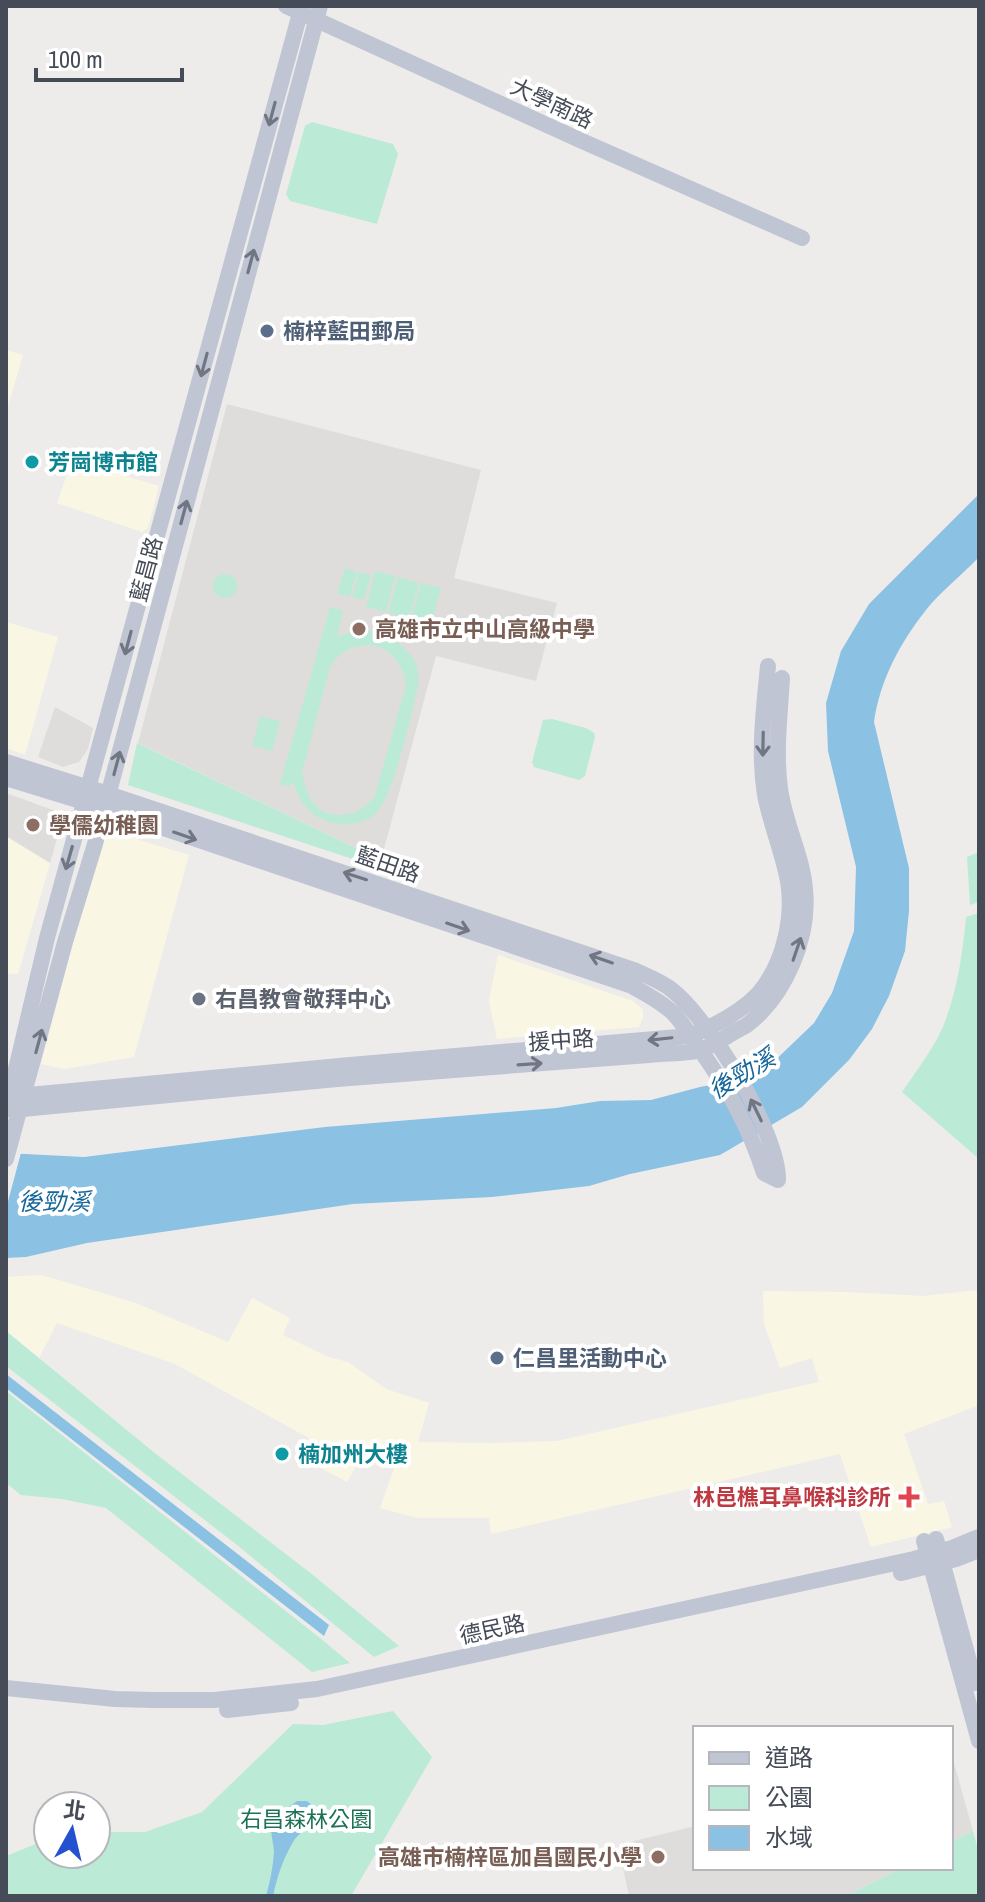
<svg xmlns="http://www.w3.org/2000/svg" width="985" height="1902" viewBox="0 0 985 1902" font-family="'Archivo Narrow','Noto Sans TC',sans-serif">
<style>
.commercial{fill:#f9f7e4}
.education{fill:#dfdddc}
.green{fill:#bbead6;fill-rule:evenodd}
.water{fill:#8bc2e4}
.pier{fill:#eeeceb}
.lines{fill:none;stroke-linecap:round;stroke-linejoin:round}
.secondary{stroke:#bfc5d3;stroke-width:16}
.oneway{stroke:#707682}
.service-dot{fill:#5c6f8a;stroke:#fff;stroke-width:3}
.culture-dot{fill:#0f9aa8;stroke:#fff;stroke-width:3}
.education-dot{fill:#8d6e63;stroke:#fff;stroke-width:3}
.worship-dot{fill:#6b7280;stroke:#fff;stroke-width:3}
.health-dot{fill:#e0444e;stroke:#fff;stroke-width:3}
.labels{text-anchor:middle;stroke-width:8;stroke-linejoin:round;paint-order:stroke}
.street-label{font-size:22px;fill:#454b57;stroke:#fff}
.service-label{font-size:22px;font-weight:bold;fill:#4e5e75;stroke:#fff;text-anchor:start}
.culture-label{font-size:22px;font-weight:bold;fill:#0d838f;stroke:#fff;text-anchor:start}
.education-label{font-size:22px;font-weight:bold;fill:#785e54;stroke:#fff;text-anchor:start}
.worship-label{font-size:22px;font-weight:bold;fill:#5b616d;stroke:#fff;text-anchor:start}
.health-label{font-size:22px;font-weight:bold;fill:#be3a42;stroke:#fff;text-anchor:end}
.park-label{font-size:22px;fill:#1c7256;stroke:#fff}
.water-label{font-size:24px;font-style:italic;fill:#15669a;stroke:#fff}
</style>
<rect width="100%" height="100%" fill="#eeeceb"/>
<path class="commercial" d="M 6,350 L 23,355 L 6,413 Z
M 72,460 L 159,486 L 148,528 L 142,532 L 57,503 Z
M 6,622 L 58,637 L 25,755 L 6,748 Z
M 103,829 L 189,855 L 134,1057 L 64,1069 L 41,1064 Z
M 6,836 L 50,863 L 18,974 L 6,974 Z
M 498,955 L 633,1001 L 643,1010 L 643,1017 L 639,1027 L 497,1039 L 489,1001 Z
M 41,1275 L 133,1302 L 228,1342 L 252,1298 L 290,1318 L 283,1335 L 328,1357 L 348,1362 L 386,1389 L 429,1403 L 418,1442 L 491,1443 L 557,1441 L 819,1382 L 812,1358 L 780,1368 L 764,1324 L 763,1291 L 844,1292 L 924,1296 L 978,1290 L 979,1405 L 904,1434 L 928,1504 L 944,1501 L 952,1527 L 871,1547 L 840,1454 L 491,1534 L 489,1518 L 417,1518 L 380,1508 L 396,1463 L 368,1447 L 347,1482 L 302,1458 L 309,1438 L 175,1364 L 57,1323 L 39,1358 L 6,1331 L 6,1277 Z"/>
<path class="education" d="M 227,404 L 481,470 L 454,578 L 557,603 L 536,681 L 436,656 L 381,860 L 138,743 Z
M 55,707 L 93,728 L 88,749 L 79,762 L 63,767 L 38,757 Z
M 6,793 L 64,814 L 50,863 L 6,836 Z
M 951,1763 L 954,1763 L 973,1831 L 951,1842 Z
M 695,1826 L 695,1868 L 901,1868 L 847,1896 L 629,1896 L 618,1845 Z"/>
<path class="green" d="M 312,122 L 393,144 L 398,154 L 377,224 L 290,201 L 286,194 L 305,126 Z
M 345,568 L 357,572 L 350,597 L 337,593 Z
M 375,571 L 395,576 L 386,612 L 366,607 Z
M 359,572 L 371,575 L 364,600 L 352,597 Z
M213 586a12 12 0 1 1 24 0a12 12 0 1 1-24 0Z
M 398,577 L 419,583 L 409,619 L 388,613 Z
M 421,583 L 441,588 L 431,625 L 411,619 Z
M 330,607 L 343,610 L 337,637 C 347,634 357,630 368,631 C 386,633 412,648 417,667 C 419,673 418,680 418,686 C 411,714 394,797 375,814 C 366,823 346,826 334,823 C 312,819 300,803 293,782 L 290,786 L 280,784 ZM 368,645 C 389,645 404,665 406,685 L 374,798 C 368,803 362,810 353,813 C 342,816 325,816 317,807 C 308,799 304,783 302,772 L 330,667 C 340,651 350,647 368,645 Z
M 260,716 L 280,721 L 272,751 L 252,746 Z
M 552,719 L 586,728 L 594,733 L 595,737 L 585,776 L 579,780 L 534,767 L 532,762 L 543,720 Z
M 137,743 L 381,860 L 380,868 L 128,785 Z
M 979,852 L 979,902 L 970,905 L 967,857 Z
M 979,913 L 979,1159 L 902,1092 C 918,1068 938,1044 947,1016 C 958,985 963,950 966,917 Z
M 6,1331 L 156,1454 L 313,1575 L 399,1646 L 374,1657 L 237,1545 L 6,1366 Z
M 6,1391 L 320,1638 L 350,1663 L 312,1672 L 106,1508 L 62,1499 L 21,1495 L 6,1483 Z
M 393,1711 L 432,1757 L 351,1896 L 6,1896 L 6,1856 L 48,1839 L 48,1854 L 96,1854 L 96,1832 L 145,1832 L 202,1812 L 293,1724 L 323,1725 Z
M 973,1831 L 979,1854 L 979,1896 L 847,1896 L 901,1868 L 951,1868 L 951,1842 Z"/>
<path class="water" d="M 979,494 L 979,557 C 962,575 941,591 926,610 C 900,643 880,680 874,722 L 909,868 L 909,911 L 905,951 L 889,996 L 872,1029 L 849,1060 L 802,1107 L 720,1155 L 630,1174 L 589,1186 L 492,1197 L 353,1204 L 87,1243 L 26,1257 L 6,1258 L 6,1153 L 84,1157 L 325,1127 L 556,1108 L 600,1101 L 651,1100 L 700,1087 L 746,1078 L 765,1070 L 814,1023 L 832,993 L 854,931 L 856,867 L 828,751 L 826,703 L 841,651 L 869,604 Z
M 6,1374 L 329,1625 L 324,1636 L 6,1388 Z
M 297,1801 L 307,1801 L 314,1807 C 315,1837 304,1824 293,1842 C 283,1859 277,1877 273,1896 L 266,1896 C 270,1882 273,1867 274,1852 C 274,1842 268,1831 274,1822 C 279,1813 289,1807 297,1801 Z"/>
<path class="pier" d="M 6,1149 L 22,1149 L 6,1209 Z"/>
<g class="lines">
<path class="secondary" d="M 286,6 L 582,141 L 802,238
M 6,762 L 108,794 L 634,970 C 647,976 661,981 672,990 C 709,1019 779,1133 778,1180 L 764,1173 C 748,1124 729,1091 699,1048 C 691,1037 683,1023 673,1013 C 662,1002 646,994 632,986 L 104,808 L 6,778
M 18,1096 L 350,1065 L 690,1036 C 714,1026 740,1013 758,994 C 785,963 796,911 786,872 C 780,846 770,821 765,795 C 758,752 764,708 768,666
M 6,1101 L 16,1069 L 47,938 L 302,6
M 12,1110 L 337,1079 L 649,1055 C 665,1053 683,1054 698,1051 C 708,1048 717,1042 726,1037 C 732,1033 740,1029 747,1025 C 786,995 810,937 805,889 C 802,854 784,822 780,788 C 775,752 780,714 782,678
M 6,1159 L 65,942 L 95,844 L 320,6
M 936,1539 L 975,1683
M 924,1541 L 979,1741
M 901,1573 L 956,1559 L 979,1550
M 6,1688 L 115,1699 L 153,1700 L 214,1700 L 317,1689 L 914,1559 L 952,1548 L 979,1537
M 227,1710 L 291,1703"/>
</g>
<defs><path id="oneway-shaft" d="M-6 0H5M1.5-3L5.5 0L1.5 3" fill="none" stroke-width="1.6" stroke-linecap="round" stroke-linejoin="round" transform="scale(2)"/></defs>
<g class="oneway">
<use href="#oneway-shaft" transform="translate(272 114) rotate(105)"/>
<use href="#oneway-shaft" transform="translate(251 261) rotate(-75)"/>
<use href="#oneway-shaft" transform="translate(204 365) rotate(105)"/>
<use href="#oneway-shaft" transform="translate(184 512) rotate(-75)"/>
<use href="#oneway-shaft" transform="translate(128 643) rotate(105)"/>
<use href="#oneway-shaft" transform="translate(763 744) rotate(91)"/>
<use href="#oneway-shaft" transform="translate(117 763) rotate(-75)"/>
<use href="#oneway-shaft" transform="translate(185 836) rotate(19)"/>
<use href="#oneway-shaft" transform="translate(69 858) rotate(106)"/>
<use href="#oneway-shaft" transform="translate(355 876) rotate(-162)"/>
<use href="#oneway-shaft" transform="translate(458 927) rotate(19)"/>
<use href="#oneway-shaft" transform="translate(797 949) rotate(-71)"/>
<use href="#oneway-shaft" transform="translate(601 959) rotate(-161)"/>
<use href="#oneway-shaft" transform="translate(660 1039) rotate(174)"/>
<use href="#oneway-shaft" transform="translate(39 1041) rotate(-75)"/>
<use href="#oneway-shaft" transform="translate(530 1064) rotate(-4)"/>
<use href="#oneway-shaft" transform="translate(756 1110) rotate(-116)"/>
</g>
<g class="service-dot">
<circle cx="267" cy="331" r="8"/>
<circle cx="497" cy="1358" r="8"/>
</g>
<g class="culture-dot">
<circle cx="32" cy="462" r="8"/>
<circle cx="282" cy="1454" r="8"/>
</g>
<g class="education-dot">
<circle cx="359" cy="629" r="8"/>
<circle cx="33" cy="825" r="8"/>
<circle cx="658" cy="1857" r="8"/>
</g>
<circle class="worship-dot" cx="199" cy="999" r="8"/>
<path class="health-dot" d="M905 1485h8v8h8v8h-8v8h-8v-8h-8v-8h8z"/>
<g class="labels">
<g class="street-label">
<text transform="translate(552 103) rotate(25)" y="8">大學南路</text>
<text transform="translate(146 569) rotate(-75)" y="8">藍昌路</text>
<text transform="translate(388 864) rotate(19)" y="8">藍田路</text>
<text transform="translate(561 1040) rotate(-4)" y="8">援中路</text>
<text transform="translate(492 1629) rotate(-12)" y="8">德民路</text>
</g>
<g class="service-label">
<text x="283" y="339">楠梓藍田郵局</text>
<text x="513" y="1366">仁昌里活動中心</text>
</g>
<g class="culture-label">
<text x="48" y="470">芳崗博市館</text>
<text x="298" y="1462">楠加州大樓</text>
</g>
<g class="education-label">
<text x="375" y="637">高雄市立中山高級中學</text>
<text x="49" y="833">學儒幼稚園</text>
<text x="642" y="1865" text-anchor="end">高雄市楠梓區加昌國民小學</text>
</g>
<g class="worship-label">
<text x="215" y="1007">右昌教會敬拜中心</text>
</g>
<g class="health-label">
<text x="891" y="1505">林邑樵耳鼻喉科診所</text>
</g>
<g class="park-label">
<text x="306" y="1827">右昌森林公園</text>
</g>
<g class="water-label">
<text transform="translate(742 1074) rotate(-31)" y="8">後勁溪</text>
<text x="54" y="1210">後勁溪</text>
</g>
</g>
<rect width="985" height="1902" fill="none" stroke="#454b57" stroke-width="16"/>
<rect x="693" y="1726" width="260" height="144" fill="#ffffff" stroke="#b5b7bc" stroke-width="2"/>
<rect x="709" y="1752" width="40" height="12" fill="#bfc5d3" stroke="#b5b7bc" stroke-width="2"/>
<text x="765" y="1766" font-size="24" fill="#454b57">道路</text>
<rect x="709" y="1786" width="40" height="24" fill="#bbead6" stroke="#b5b7bc" stroke-width="2"/>
<text x="765" y="1806" font-size="24" fill="#454b57">公園</text>
<rect x="709" y="1826" width="40" height="24" fill="#8bc2e4" stroke="#b5b7bc" stroke-width="2"/>
<text x="765" y="1846" font-size="24" fill="#454b57">水域</text>
<g transform="translate(72 1830) rotate(8)"><circle r="38" fill="#ffffff" stroke="#b5b7bc" stroke-width="2"/>
<path d="M0-6L14 30L0 20L-14 30Z" fill="#2550ce"/>
<text y="-12" font-size="22" font-weight="bold" text-anchor="middle" fill="#454b57">北</text>
</g>
<path d="M36 68v12h146v-12" fill="none" stroke="#454b57" stroke-width="4"/>
<text x="48" y="68" font-size="24" fill="#454b57" stroke="#ffffff" stroke-width="6" paint-order="stroke">100 m</text>
</svg>
